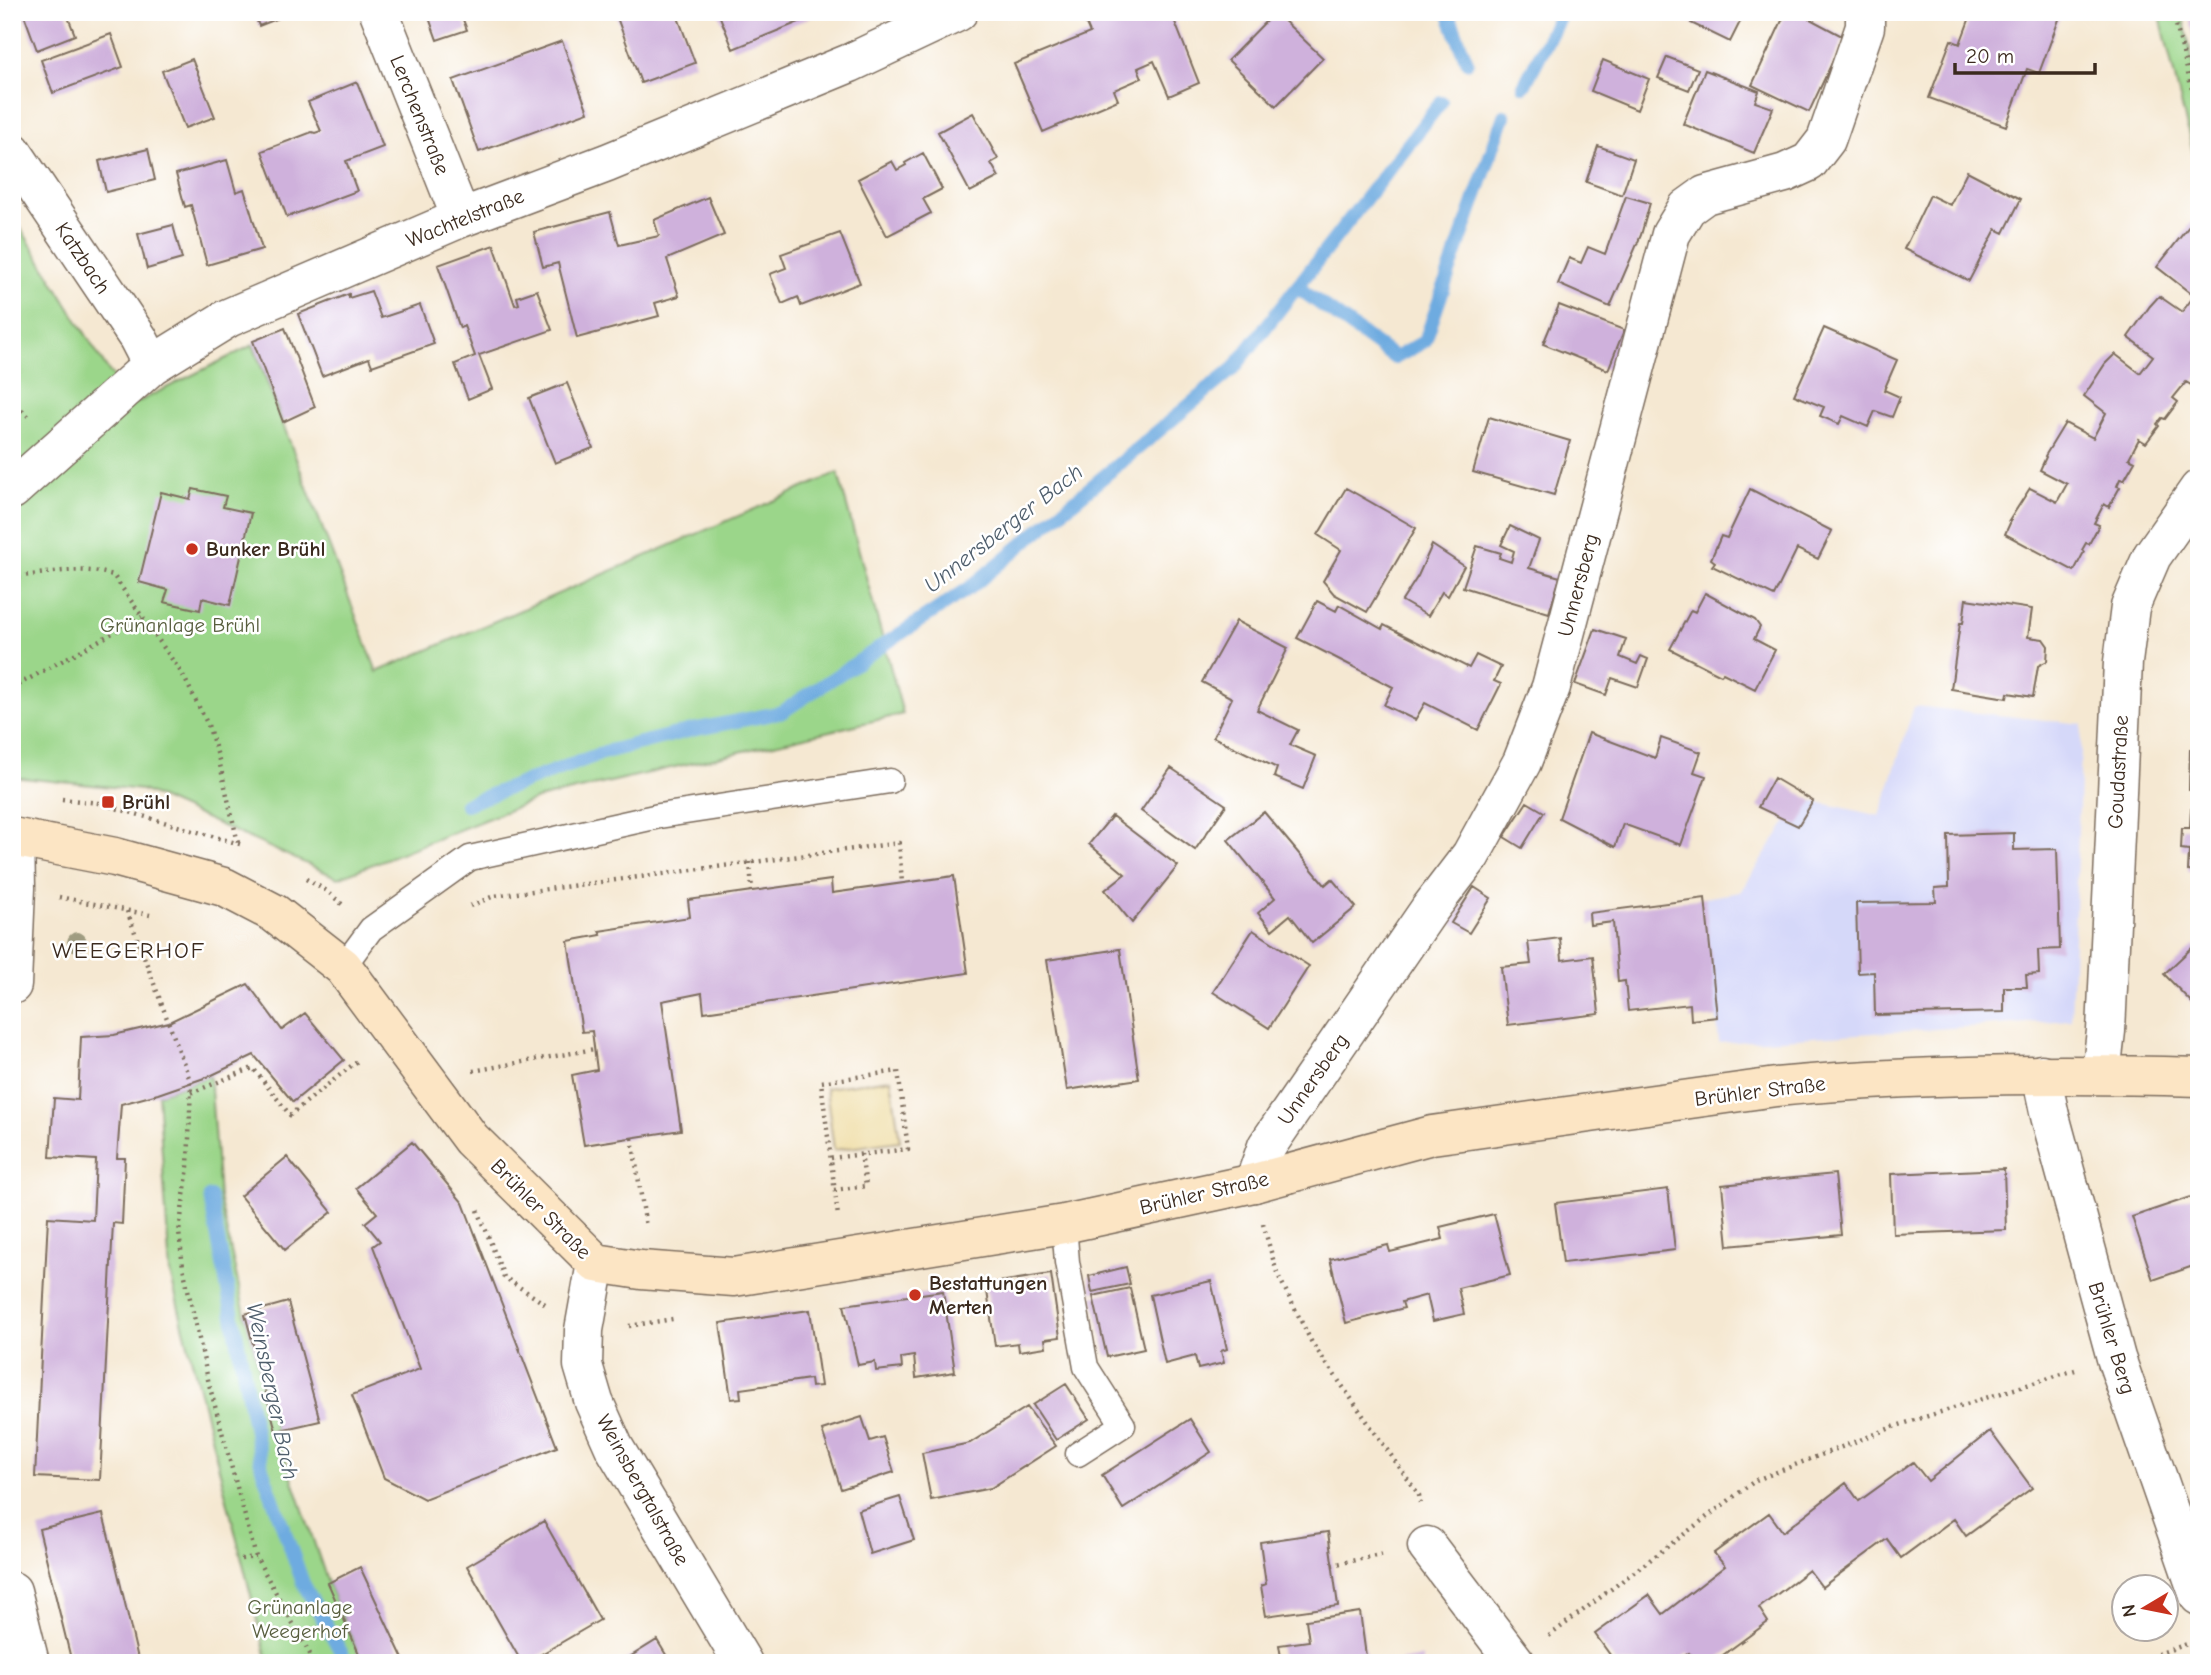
<svg xmlns="http://www.w3.org/2000/svg" width="2211" height="1675" viewBox="0 0 2211 1675" font-family="'Comic Neue',sans-serif">
<style>
.built{fill:#d5d8f9}
.green{fill:#9bd68a;stroke:#6b8054;stroke-width:2}
.sand{fill:#eeda9e;stroke:#94825e;stroke-width:2}
.lines{fill:none;stroke-linecap:round;stroke-linejoin:round}
.stream{stroke:#6eabe0;stroke-width:14}
.building{fill:#cfb1dc}
.lane-casing{stroke:#7c6c5d;stroke-width:27}
.street-casing{stroke:#7c6c5d;stroke-width:41}
.secondary-casing{stroke:#7c6c5d;stroke-width:41}
.path{stroke:#7c6c5d;stroke-width:4.5;stroke-dasharray:2 5;stroke-linecap:butt}
.lane{stroke:#fff;stroke-width:24}
.street{stroke:#fff;stroke-width:38}
.secondary{stroke:#fce5c4;stroke-width:38}
.tree{fill:#9f9c81}
.poi-dot{fill:#c8321e;stroke:#fff;stroke-width:2.5}
.labels{text-anchor:middle;stroke-width:5;stroke-linejoin:round;paint-order:stroke}
.street-label{font-size:21px;fill:#3b2a1e;stroke:#fff}
.poi-label{font-size:21px;font-weight:bold;fill:#3b2a1e;stroke:#fff;text-anchor:start}
.park-label{font-size:21px;fill:#585e3e;stroke:#fff}
.water-label{font-size:23px;font-style:italic;fill:#4f5e6c;stroke:#fff}
.neighbourhood-label{font-size:23px;letter-spacing:2px;fill:#3b2a1e;stroke:#fff}
</style>
<rect width="100%" height="100%" fill="#fff"/>
<filter id="ink" filterUnits="userSpaceOnUse"><feTurbulence type="fractalNoise" baseFrequency=".0143" numOctaves="2"/><feDisplacementMap in="SourceGraphic" scale="14" xChannelSelector="R" yChannelSelector="G"/><feConvolveMatrix kernelMatrix="1 2 1 2 8 2 1 2 1" color-interpolation-filters="sRGB"/></filter>
<filter id="wash" filterUnits="userSpaceOnUse"><feTurbulence type="fractalNoise" baseFrequency=".00686" numOctaves="4" result="noise"/><feDisplacementMap in="SourceGraphic" scale="28" xChannelSelector="R" yChannelSelector="G"/><feGaussianBlur stdDeviation="1.57" result="paint"/><feColorMatrix in="noise" values="0 0 0 0 0 0 0 0 0 0 0 0 0 0 0 0 0 1.4 0 .05"/><feComposite in="paint" operator="in"/></filter>
<g filter="url(#wash)">
<rect width="100%" height="100%" fill="#f5e8d2"/>
<path class="built" d="M 1914,706 L 2082,724 L 2071,1020 L 1719,1043 L 1705,898 L 1740,892 L 1787,821 L 1798,826 L 1813,801 L 1880,816 Z"/>
<path class="green" d="M 2159,12 L 2182,12 L 2199,90 L 2199,177 Z
M 12,214 L 107,369 L 136,403 L 253,345 L 377,672 L 838,473 L 903,714 L 537,799 L 338,878 L 142,790 L 12,777 Z
M 210,1076 L 219,1197 L 245,1314 L 276,1431 L 328,1583 L 363,1663 L 268,1663 L 170,1273 L 158,1094 Z"/>
<path class="sand" d="M 891,1079 L 900,1141 L 834,1150 L 826,1088 Z"/>
<g class="lines">
<path class="stream" d="M 1448,12 L 1467,62
M 1524,86 L 1562,12
M 1297,287 L 1395,358 L 1425,341 L 1504,116
M 466,804 L 605,752 L 692,730 L 782,712 L 971,587 L 1234,368 L 1441,102
M 210,1197 L 262,1468 L 303,1583 L 347,1663"/>
</g>
<g id="blocks">
<path class="building" d="M 23,12 L 66,12 L 75,35 L 37,50 Z
M 253,12 L 294,12 L 259,26 Z
M 427,12 L 460,12 L 467,30 L 437,40 Z
M 615,12 L 676,12 L 695,63 L 641,83 Z
M 718,12 L 812,12 L 814,16 L 733,49 Z
M 1081,12 L 1171,12 L 1199,83 L 1169,96 L 1154,61 L 1138,68 L 1142,78 L 1114,90 L 1118,100 L 1043,132 L 1014,64 L 1090,33 Z
M 1275,12 L 1323,58 L 1276,106 L 1228,60 Z
M 1696,12 L 1745,12 L 1730,42 L 1691,23 Z
M 1786,12 L 1797,12 L 1844,37 L 1809,112 L 1752,85 Z
M 1972,12 L 2061,14 L 2039,73 L 2027,69 L 2006,126 L 1929,98 L 1951,40 L 1960,44 Z
M 2188,12 L 2199,12 L 2199,53 L 2198,53 Z
M 111,34 L 123,67 L 53,93 L 41,60 Z
M 562,41 L 588,112 L 479,152 L 453,80 Z
M 1667,57 L 1698,69 L 1689,90 L 1658,78 Z
M 192,59 L 215,117 L 185,128 L 162,71 Z
M 1603,60 L 1649,79 L 1637,110 L 1591,91 Z
M 1705,70 L 1759,91 L 1755,102 L 1773,108 L 1754,153 L 1683,124 Z
M 357,82 L 383,147 L 346,161 L 357,191 L 287,217 L 262,151 L 312,132 L 315,133 L 321,131 L 308,102 Z
M 973,113 L 998,159 L 991,163 L 999,177 L 970,192 L 938,132 Z
M 1598,146 L 1634,159 L 1622,195 L 1586,182 Z
M 148,149 L 155,180 L 106,192 L 99,161 Z
M 923,153 L 942,189 L 923,199 L 931,213 L 887,236 L 858,179 L 892,161 L 897,170 L 906,165 L 905,163 Z
M 227,160 L 236,192 L 244,189 L 262,249 L 207,265 L 191,205 L 185,207 L 176,174 Z
M 1967,171 L 2021,199 L 2004,233 L 1996,229 L 1969,281 L 1904,249 L 1930,195 L 1950,205 Z
M 1626,196 L 1650,203 L 1641,235 L 1610,307 L 1558,284 L 1569,258 L 1581,263 L 1588,247 L 1605,254 Z
M 708,197 L 724,235 L 667,259 L 679,296 L 655,303 L 659,316 L 577,338 L 558,263 L 543,267 L 534,232 L 610,212 L 619,245 L 659,236 L 654,220 Z
M 2197,216 L 2199,218 L 2199,374 L 2191,385 L 2186,382 L 2173,398 L 2178,402 L 2165,419 L 2162,418 L 2157,424 L 2159,426 L 2146,443 L 2139,439 L 2129,458 L 2135,461 L 2124,480 L 2120,479 L 2117,486 L 2120,487 L 2109,507 L 2104,504 L 2094,523 L 2099,525 L 2089,544 L 2086,543 L 2082,550 L 2084,552 L 2074,571 L 2005,534 L 2011,521 L 2009,521 L 2030,488 L 2057,502 L 2067,484 L 2040,470 L 2046,457 L 2045,456 L 2065,423 L 2093,438 L 2106,413 L 2084,396 L 2105,364 L 2115,354 L 2140,373 L 2153,356 L 2128,337 L 2150,306 L 2159,296 L 2182,312 L 2194,296 L 2157,267 Z
M 173,225 L 182,259 L 147,269 L 138,234 Z
M 840,233 L 860,283 L 801,306 L 798,297 L 782,304 L 770,274 L 786,268 L 781,254 Z
M 494,245 L 515,305 L 519,304 L 517,297 L 537,290 L 552,330 L 479,355 L 492,389 L 468,399 L 455,364 L 475,356 L 464,326 L 460,328 L 438,265 Z
M 371,291 L 381,318 L 420,305 L 434,344 L 372,366 L 369,358 L 322,376 L 298,314 L 349,294 L 349,298 Z
M 1559,305 L 1624,330 L 1608,370 L 1543,344 Z
M 285,328 L 315,407 L 283,422 L 253,341 Z
M 1824,328 L 1897,360 L 1884,390 L 1900,397 L 1892,417 L 1875,411 L 1868,427 L 1843,416 L 1839,424 L 1820,416 L 1824,407 L 1794,395 Z
M 567,383 L 593,448 L 555,463 L 529,398 Z
M 1489,417 L 1570,441 L 1554,495 L 1473,472 Z
M 1346,488 L 1416,528 L 1367,612 L 1334,594 L 1323,581 L 1341,550 L 1318,535 Z
M 193,489 L 226,496 L 223,507 L 251,513 L 230,605 L 202,598 L 200,610 L 164,602 L 168,590 L 139,582 L 161,492 L 190,499 Z
M 1750,489 L 1832,531 L 1818,559 L 1797,549 L 1774,596 L 1712,566 L 1715,562 L 1711,559 L 1721,536 L 1727,538 Z
M 1510,526 L 1539,540 L 1529,568 L 1560,577 L 1549,613 L 1463,587 L 1477,546 L 1501,553 L 1499,558 L 1511,562 L 1514,551 L 1501,545 Z
M 1432,545 L 1464,566 L 1448,596 L 1442,592 L 1428,616 L 1402,601 L 1418,576 Z
M 1705,593 L 1755,620 L 1760,627 L 1754,639 L 1775,650 L 1755,689 L 1723,673 L 1721,675 L 1670,649 L 1691,610 L 1695,612 Z
M 1966,599 L 2032,609 L 2028,637 L 2043,639 L 2048,646 L 2047,661 L 2038,666 L 2033,697 L 2008,693 L 2007,698 L 1951,689 L 1960,623 L 1963,623 Z
M 1317,601 L 1336,611 L 1339,605 L 1382,629 L 1384,625 L 1469,668 L 1476,655 L 1501,667 L 1494,681 L 1501,684 L 1478,730 L 1425,703 L 1415,720 L 1384,705 L 1393,687 L 1297,638 Z
M 1236,621 L 1288,648 L 1257,710 L 1298,730 L 1290,745 L 1316,756 L 1303,789 L 1274,777 L 1277,768 L 1213,737 L 1232,698 L 1202,682 Z
M 1595,629 L 1626,639 L 1620,657 L 1637,664 L 1641,656 L 1648,659 L 1638,687 L 1612,678 L 1606,695 L 1575,684 Z
M 1589,733 L 1655,758 L 1661,738 L 1701,752 L 1694,772 L 1706,776 L 1681,845 L 1623,824 L 1615,847 L 1559,818 Z
M 2199,748 L 2199,872 L 2188,871 L 2189,850 L 2181,849 L 2182,828 L 2190,828 L 2191,809 L 2195,809 L 2195,790 L 2189,790 L 2190,749 Z
M 1171,768 L 1226,805 L 1195,850 L 1141,811 Z
M 1774,778 L 1813,801 L 1798,826 L 1758,807 Z
M 1527,802 L 1544,812 L 1522,848 L 1504,837 Z
M 1264,812 L 1325,885 L 1332,879 L 1356,907 L 1312,943 L 1290,915 L 1272,930 L 1258,913 L 1275,898 L 1228,840 Z
M 1112,816 L 1178,866 L 1132,923 L 1105,890 L 1125,874 L 1089,844 Z
M 2014,833 L 2014,850 L 2057,849 L 2060,949 L 2038,950 L 2039,974 L 2026,975 L 2027,987 L 2004,987 L 2004,1012 L 1875,1015 L 1874,972 L 1858,973 L 1856,903 L 1936,902 L 1935,888 L 1949,887 L 1948,835 Z
M 954,876 L 968,973 L 704,1012 L 702,993 L 662,1001 L 681,1130 L 584,1145 L 572,1075 L 597,1070 L 592,1031 L 582,1032 L 568,941 L 601,935 L 599,931 L 690,917 L 688,900 L 831,880 L 832,893 Z
M 1474,887 L 1491,898 L 1469,933 L 1451,923 Z
M 1705,898 L 1717,1017 L 1691,1020 L 1690,1004 L 1628,1011 L 1625,981 L 1618,982 L 1613,922 L 1590,925 L 1589,913 Z
M 1253,930 L 1309,966 L 1269,1028 L 1213,992 Z
M 1560,938 L 1562,960 L 1593,956 L 1599,1014 L 1508,1025 L 1501,967 L 1531,964 L 1528,942 Z
M 2194,946 L 2199,951 L 2199,999 L 2193,1004 L 2164,974 Z
M 1120,949 L 1139,1079 L 1067,1090 L 1047,960 Z
M 248,984 L 282,1030 L 305,1013 L 344,1060 L 293,1102 L 254,1055 L 210,1076 L 158,1094 L 121,1104 L 117,1158 L 125,1158 L 122,1224 L 113,1223 L 100,1480 L 35,1477 L 48,1217 L 93,1220 L 96,1160 L 50,1157 L 54,1098 L 78,1100 L 81,1037 L 114,1035 L 169,1022 Z
M 412,1142 L 463,1203 L 557,1447 L 424,1499 L 384,1478 L 352,1395 L 420,1369 L 373,1246 L 380,1241 L 365,1223 L 377,1213 L 356,1188 Z
M 287,1157 L 332,1212 L 285,1250 L 240,1196 Z
M 2004,1169 L 2006,1230 L 1893,1234 L 1891,1174 Z
M 1835,1174 L 1841,1235 L 1728,1246 L 1722,1185 Z
M 1668,1189 L 1675,1250 L 1563,1263 L 1555,1203 Z
M 2191,1197 L 2199,1220 L 2199,1264 L 2153,1280 L 2132,1217 Z
M 1494,1214 L 1510,1275 L 1458,1288 L 1464,1314 L 1433,1321 L 1427,1295 L 1402,1302 L 1404,1308 L 1346,1323 L 1330,1259 L 1388,1245 L 1390,1252 L 1443,1239 L 1440,1227 Z
M 1126,1267 L 1130,1284 L 1092,1292 L 1089,1276 Z
M 1051,1274 L 1060,1337 L 1045,1339 L 1046,1347 L 1019,1351 L 1018,1343 L 995,1346 L 986,1284 Z
M 1211,1281 L 1227,1349 L 1221,1351 L 1224,1363 L 1198,1369 L 1195,1356 L 1165,1364 L 1150,1295 Z
M 1130,1288 L 1144,1349 L 1107,1357 L 1093,1296 Z
M 943,1291 L 955,1372 L 916,1378 L 914,1356 L 901,1358 L 902,1368 L 876,1371 L 875,1362 L 858,1365 L 844,1305 Z
M 288,1302 L 320,1421 L 276,1431 L 245,1314 Z
M 810,1310 L 821,1386 L 811,1387 L 810,1379 L 740,1389 L 741,1398 L 731,1399 L 720,1323 Z
M 1066,1384 L 1089,1419 L 1056,1440 L 1033,1405 Z
M 1027,1407 L 1056,1446 L 991,1488 L 931,1500 L 922,1453 L 970,1443 Z
M 862,1417 L 870,1441 L 883,1437 L 894,1472 L 841,1489 L 822,1430 Z
M 1190,1419 L 1211,1452 L 1123,1509 L 1102,1475 Z
M 1990,1431 L 2032,1488 L 1966,1536 L 1954,1519 L 1901,1558 L 1887,1539 L 1822,1587 L 1809,1570 L 1759,1608 L 1768,1622 L 1712,1663 L 1696,1663 L 1689,1653 L 1675,1663 L 1616,1663 L 1595,1634 L 1649,1595 L 1663,1614 L 1725,1566 L 1714,1553 L 1769,1513 L 1783,1532 L 1846,1483 L 1859,1501 L 1913,1462 L 1928,1481 Z
M 900,1497 L 914,1540 L 870,1554 L 858,1510 Z
M 103,1514 L 117,1569 L 139,1663 L 72,1663 L 39,1529 Z
M 544,1521 L 600,1620 L 526,1663 L 522,1663 L 467,1566 Z
M 1328,1532 L 1338,1606 L 1266,1616 L 1261,1586 L 1266,1584 L 1260,1542 Z
M 360,1567 L 405,1663 L 363,1663 L 328,1583 Z
M 1360,1612 L 1367,1663 L 1282,1663 L 1279,1645 L 1309,1641 L 1306,1620 Z
M 657,1640 L 671,1663 L 620,1663 Z
M 1422,1657 L 1423,1663 L 1399,1663 L 1399,1661 Z"/>
</g>
</g>
<g filter="url(#ink)">
<use href="#blocks" fill-opacity="0" stroke="#7c6c5d" stroke-width="2"/>
<g class="lines">
<g class="lane-casing">
<path id="lane" d="M 343,967 L 371,929 L 470,858 L 659,816 L 890,781
M 1064,1224 L 1067,1262 L 1086,1367 L 1123,1425 L 1078,1454"/>
</g>
<g class="street-casing">
<path id="street" d="M 379,12 L 461,218
M 12,151 L 138,338 L 152,365
M 12,490 L 152,365 L 228,318 L 461,218 L 607,163 L 850,63 L 958,12
M 12,985 L 16,888 L 15,838
M 2041,1074 L 2050,1116 L 2116,1358 L 2199,1596
M 2101,1074 L 2106,1031 L 2123,662 L 2130,607 L 2152,556 L 2199,489
M 1254,1183 L 1267,1146 L 1429,910 L 1471,855 L 1522,762 L 1551,687 L 1671,234 L 1687,208 L 1705,195 L 1785,173 L 1809,162 L 1826,140 L 1865,27 L 1865,12
M 596,1263 L 584,1330 L 583,1365 L 594,1402 L 614,1447 L 743,1663
M 1427,1546 L 1516,1663
M 12,1591 L 30,1663"/>
</g>
<g class="secondary-casing">
<path id="secondary" d="M 12,837 L 115,857 L 224,887 L 274,913 L 343,967 L 471,1139 L 596,1263 L 641,1270 L 734,1277 L 1064,1224 L 1254,1183 L 1432,1135 L 1776,1087 C 1916,1074 2058,1073 2199,1077"/>
</g>
<path class="path" d="M 2173,12 L 2199,118
M 12,264 L 17,293 L 12,318
M 12,400 L 29,417
M 12,577 C 47,574 78,565 113,575 L 183,675 L 208,725 L 218,756 L 238,843
M 12,688 L 142,617
M 62,799 L 98,803 L 243,845
M 750,862 L 752,891
M 306,879 L 327,891 L 344,906
M 59,897 L 150,915
M 470,906 L 494,896 L 899,843 L 902,883
M 127,911 L 191,1083 L 188,1167 L 179,1232 L 183,1267 L 209,1384 L 256,1557 L 315,1663
M 473,1071 L 594,1049
M 191,1093 L 253,1068 L 290,1115 L 360,1059
M 632,1138 L 646,1227
M 831,1158 L 908,1149 L 898,1071 L 821,1082 L 838,1216
M 834,1190 L 866,1186 L 861,1154
M 478,1210 L 504,1277 L 545,1304
M 1263,1224 L 1277,1273 L 1312,1343 L 1419,1495 L 1420,1503
M 629,1326 L 673,1319
M 241,1559 L 256,1557
M 1332,1565 L 1385,1554
M 1549,1636 L 1756,1480 L 1896,1426 L 2075,1370
M 2131,1663 L 2196,1641"/>
<use href="#lane" class="lane"/>
<use href="#street" class="street"/>
<use href="#secondary" class="secondary"/>
</g>
<circle class="tree" cx="77" cy="942" r="10"/>
</g>
<g class="poi-dot">
<circle cx="192" cy="549" r="7"/>
<rect x="101" y="795" width="14" height="14" rx="3.5"/>
<circle cx="915" cy="1295" r="7"/>
</g>
<g class="labels">
<g class="street-label">
<text transform="translate(420 115) rotate(68)" y="7">Lerchenstraße</text>
<text transform="translate(465 218) rotate(-22)" y="7">Wachtelstraße</text>
<text transform="translate(83 258) rotate(56)" y="7">Katzbach</text>
<text transform="translate(1578 585) rotate(-75)" y="7">Unnersberg</text>
<text transform="translate(2118 772) rotate(-87)" y="7">Goudastraße</text>
<text transform="translate(1313 1079) rotate(-55)" y="7">Unnersberg</text>
<text transform="translate(1760 1091) rotate(-7)" y="7">Brühler Straße</text>
<text transform="translate(1204 1193) rotate(-13)" y="7">Brühler Straße</text>
<text transform="translate(541 1209) rotate(45)" y="7">Brühler Straße</text>
<text transform="translate(2112 1338) rotate(73)" y="7">Brühler Berg</text>
<text transform="translate(643 1490) rotate(61)" y="7">Weinsbergtalstraße</text>
</g>
<g class="poi-label">
<text x="206" y="556">Bunker Brühl</text>
<text x="122" y="809">Brühl</text>
<text x="929" y="1290">Bestattungen<tspan x="929" dy="24">Merten</tspan></text>
</g>
<g class="park-label">
<text x="180" y="632">Grünanlage Brühl</text>
<text x="300" y="1614">Grünanlage<tspan x="300" dy="24">Weegerhof</tspan></text>
</g>
<g class="water-label">
<text transform="translate(1003 528) rotate(-38)" y="8">Unnersberger Bach</text>
<text transform="translate(273 1391) rotate(78)" y="8">Weinsberger Bach</text>
</g>
<g class="neighbourhood-label">
<text x="129" y="958">WEEGERHOF</text>
</g>
</g>
<rect width="2211" height="1675" fill="none" stroke="#fff" stroke-width="42"/>
<g transform="translate(2145 1608) rotate(260)"><circle r="33" fill="#ffffff" stroke="#b1aaa5" stroke-width="2"/>
<path d="M0-5L12 26L0 18L-12 26Z" fill="#c8321e"/>
<text y="-10" font-size="19" font-weight="bold" text-anchor="middle" fill="#3b2a1e">N</text>
</g>
<path d="M1955 63v10h140v-10" fill="none" stroke="#3b2a1e" stroke-width="3.5"/>
<text x="1966" y="63" font-size="21" fill="#3b2a1e" stroke="#ffffff" stroke-width="5" paint-order="stroke">20 m</text>
</svg>
